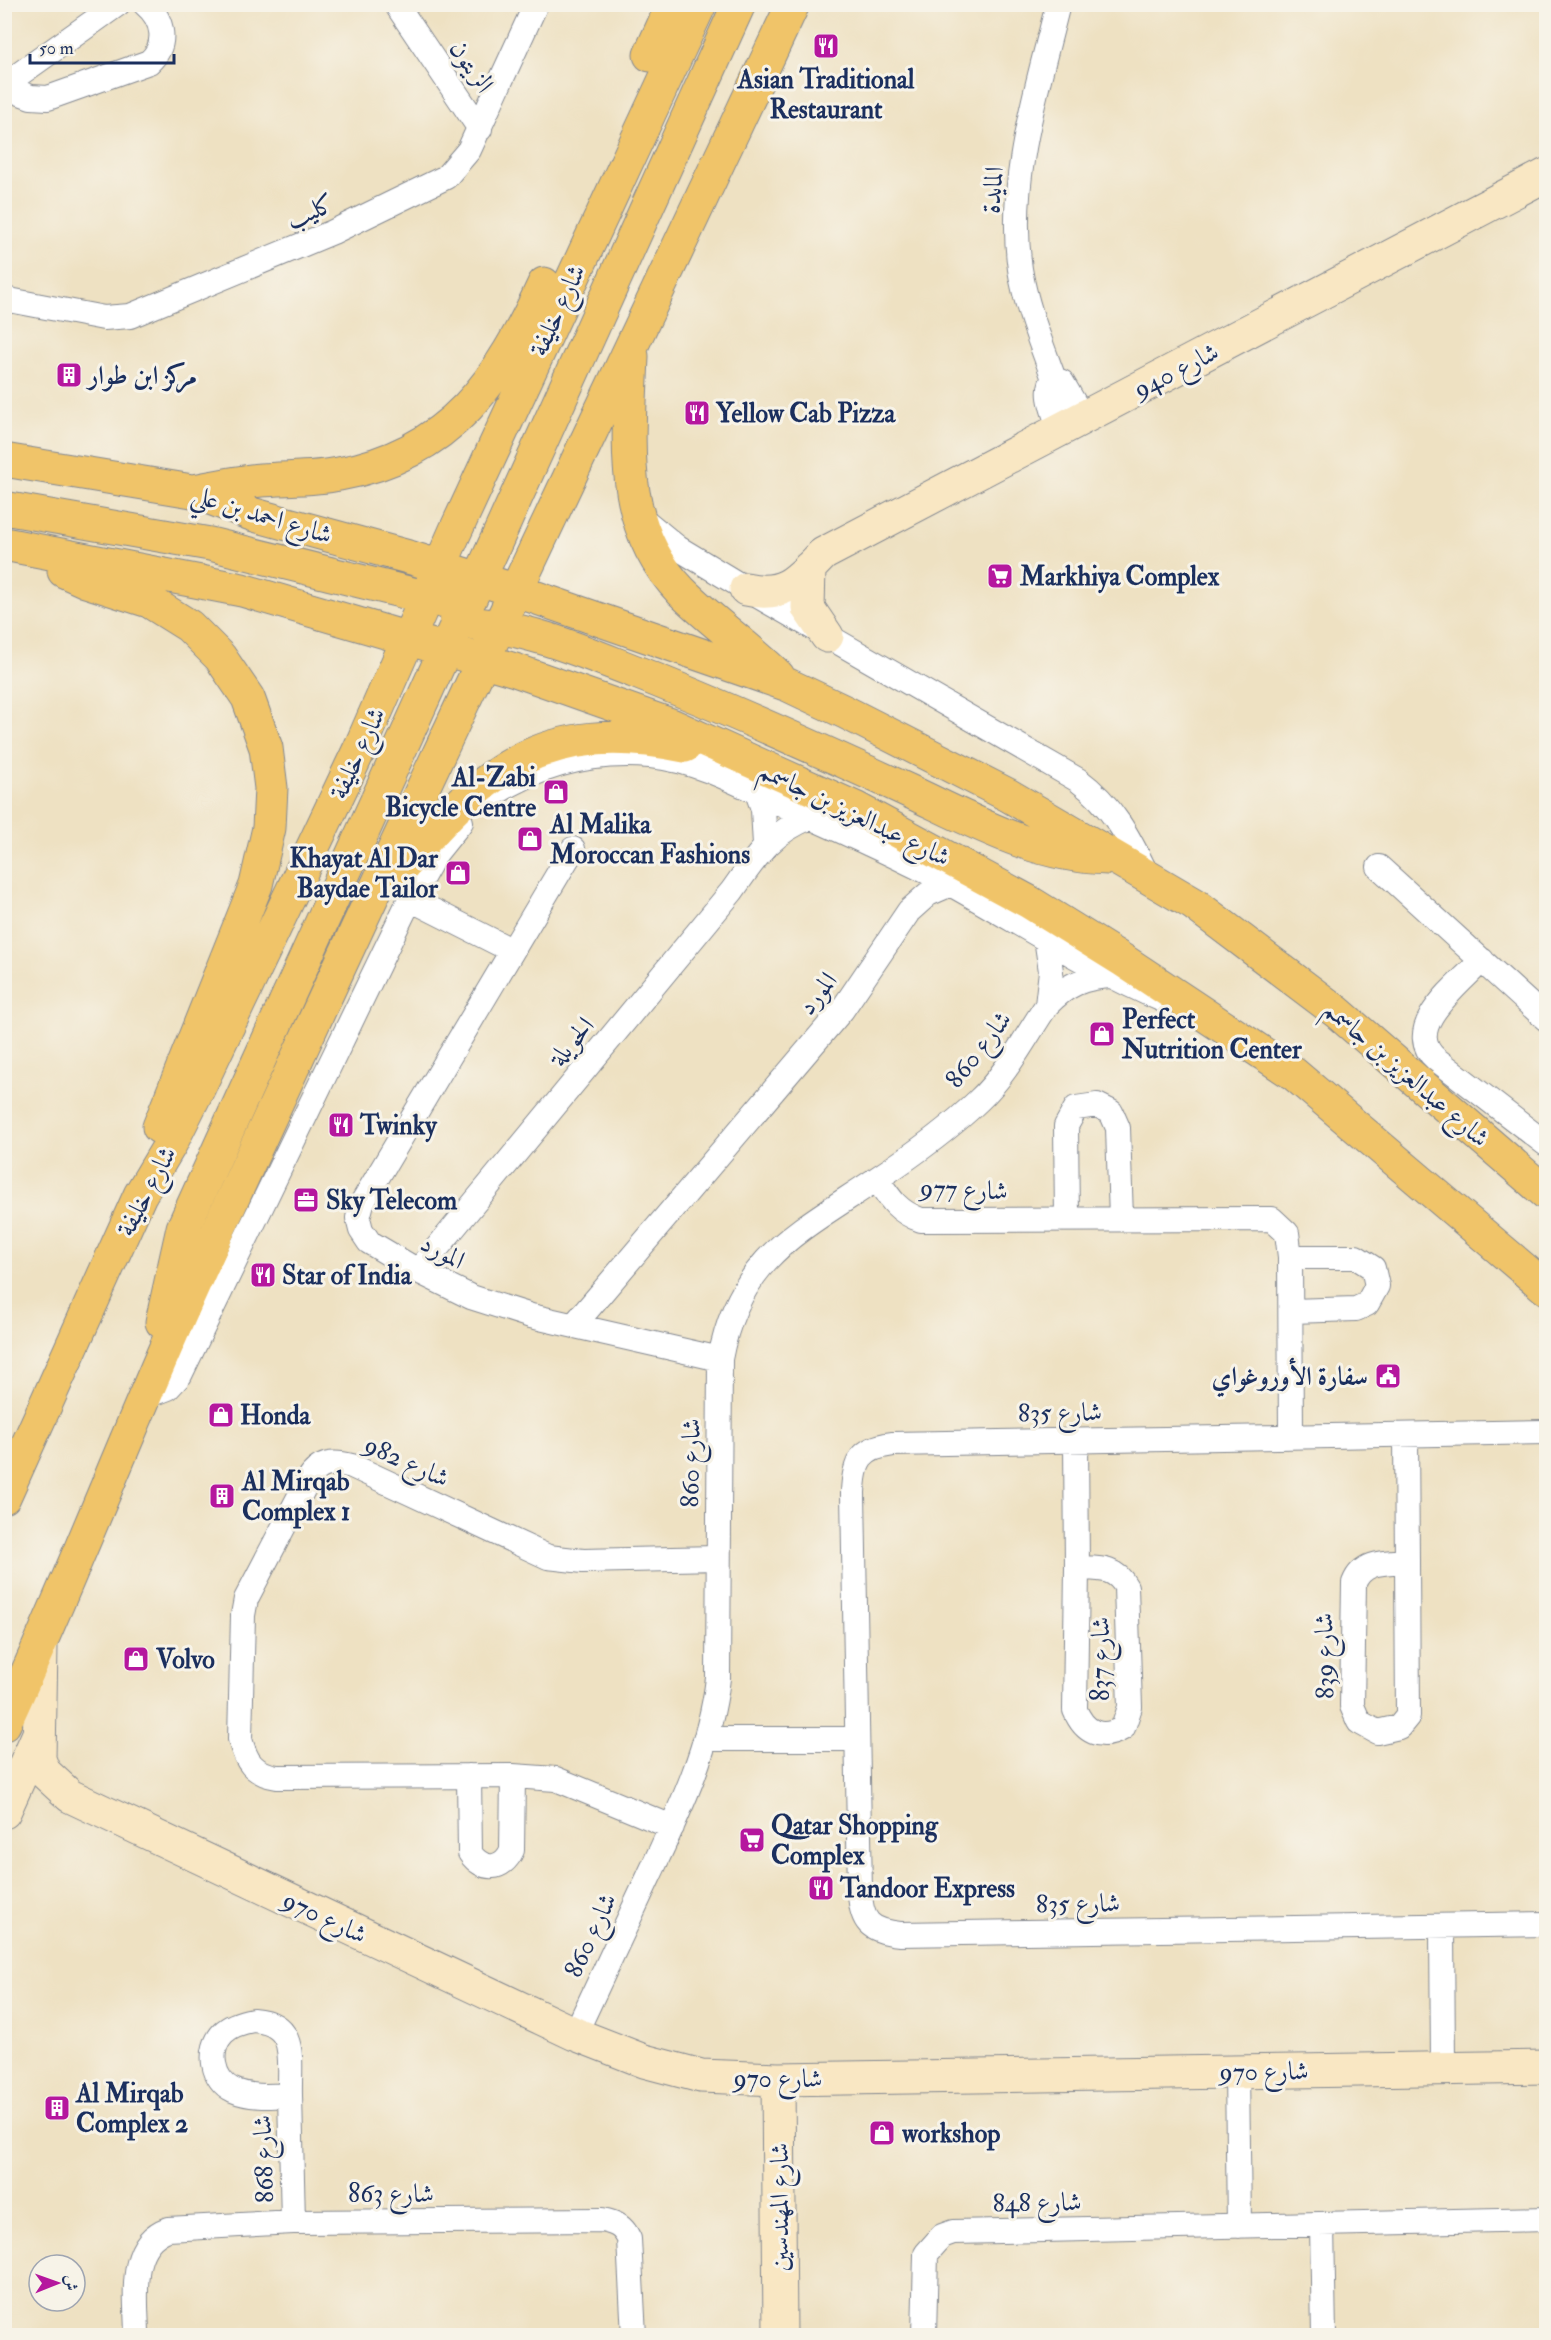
<svg xmlns="http://www.w3.org/2000/svg" width="1551" height="2340" viewBox="0 0 1551 2340" font-family="'IM FELL Double Pica',Amiri,serif">
<style>
.lines{fill:none;stroke-linecap:round;stroke-linejoin:round}
.street-casing{stroke:#848890;stroke-width:26}
.secondary-casing{stroke:#848890;stroke-width:35}
.primary-casing{stroke:#848890;stroke-width:35}
.street{stroke:#fff;stroke-width:24}
.secondary{stroke:#f9e7c3;stroke-width:33}
.primary{stroke:#f0c469;stroke-width:33}
.labels{text-anchor:middle;stroke-width:6;stroke-linejoin:round;paint-order:stroke}
.street-label{font-size:26px;fill:#1b2f5e;stroke:#f7f3e8}
.poi-label{font-size:26px;font-weight:bold;fill:#1b2f5e;stroke:#f7f3e8;text-anchor:start}
</style>
<rect width="100%" height="100%" fill="#f7f3e8"/>
<filter id="ink" filterUnits="userSpaceOnUse"><feTurbulence type="fractalNoise" baseFrequency=".0167" numOctaves="2"/><feDisplacementMap in="SourceGraphic" scale="12" xChannelSelector="R" yChannelSelector="G"/><feConvolveMatrix kernelMatrix="1 2 1 2 8 2 1 2 1" color-interpolation-filters="sRGB"/></filter>
<filter id="wash" filterUnits="userSpaceOnUse"><feTurbulence type="fractalNoise" baseFrequency=".008" numOctaves="4" result="noise"/><feDisplacementMap in="SourceGraphic" scale="24" xChannelSelector="R" yChannelSelector="G"/><feGaussianBlur stdDeviation="1.35" result="paint"/><feColorMatrix in="noise" values="0 0 0 0 0 0 0 0 0 0 0 0 0 0 0 0 0 1.4 0 .05"/><feComposite in="paint" operator="in"/></filter>
<g filter="url(#wash)">
<rect width="100%" height="100%" fill="#eee1c2"/>
</g>
<g filter="url(#ink)">
<g class="lines">
<g class="street-casing">
<path id="street" d="M 396,4 L 480,129
M 1058,4 C 1037,90 1007,180 1020,269 C 1026,307 1041,343 1054,379 C 1043,392 1056,416 1060,431
M 4,85 L 118,4
M 4,87 L 31,97 L 48,98 L 149,62 C 168,45 164,20 145,4
M 4,299 L 104,318 L 130,316 L 333,232 L 446,177 L 469,150 L 536,4
M 1054,379 L 1062,382 L 1083,418
M 638,515 L 678,548 L 746,589 L 1078,780 C 1112,805 1129,837 1147,875
M 757,792 L 763,809 L 765,845
M 494,794 C 542,764 594,751 650,756 C 698,760 747,788 790,808 C 845,833 901,857 954,886 C 1024,925 1091,970 1165,1001
M 573,849 L 362,1203 L 358,1218 L 361,1230 L 369,1242 L 418,1271 L 471,1297 L 531,1316 L 720,1359
M 1379,867 L 1546,1019
M 410,899 L 511,950
M 1046,938 L 1051,971 L 1047,1005
M 1482,960 C 1460,984 1400,1028 1436,1059 L 1546,1144
M 877,1179 C 890,1199 898,1212 921,1220 L 1272,1219 L 1287,1233 L 1290,1257 L 1291,1436
M 1067,1218 L 1066,1126 L 1076,1108 L 1097,1105 L 1111,1112 L 1118,1128 L 1121,1219
M 1290,1257 L 1356,1257 L 1373,1268 L 1377,1286 L 1367,1304 L 1356,1309 L 1291,1311
M 418,1271 L 732,891 C 756,857 770,833 811,817
M 575,1324 L 842,1010 L 909,911 L 928,894 L 951,884
M 145,1397 L 168,1388 L 180,1375 L 410,899 L 436,853 L 461,822
M 1546,1432 L 893,1444 C 860,1448 854,1462 853,1493 L 860,1892 C 861,1922 870,1931 900,1934 L 1546,1924
M 1406,1437 L 1407,1561
M 1076,1441 L 1077,1568
M 1407,1561 L 1408,1716 L 1399,1727 L 1377,1732 L 1359,1722 L 1352,1706 L 1354,1583 C 1363,1560 1386,1563 1407,1561 Z
M 1077,1568 C 1098,1569 1115,1566 1126,1587 L 1130,1707 L 1123,1728 C 1101,1741 1084,1732 1075,1710 Z
M 707,1739 L 856,1739
M 469,1776 L 470,1853 C 483,1872 503,1870 512,1850 L 513,1776
M 672,1827 L 556,1779 L 513,1776 L 277,1777 C 253,1773 246,1762 240,1739 L 243,1615 L 246,1599 L 308,1480 C 319,1462 333,1461 352,1466 L 548,1557 L 583,1561 L 717,1558
M 1442,1927 L 1443,2067
M 253,2020 C 299,2023 289,2060 290,2095 C 271,2096 251,2098 233,2090 C 212,2080 207,2050 223,2033 C 231,2025 242,2022 253,2020 Z
M 575,2034 C 600,1981 625,1928 649,1876 C 679,1812 710,1748 718,1678 L 720,1359 C 739,1256 800,1231 878,1178 C 913,1155 948,1130 978,1101 C 1006,1075 1026,1036 1047,1005 C 1066,985 1084,977 1111,976
M 1237,2071 L 1239,2226
M 290,2095 L 293,2222
M 1322,2225 L 1324,2336
M 137,2336 C 137,2300 126,2244 168,2229 L 293,2222 L 602,2220 C 616,2223 623,2226 629,2239 L 634,2336
M 924,2336 L 926,2254 L 942,2236 L 953,2232 L 1546,2219"/>
</g>
<g class="secondary-casing">
<path id="secondary" d="M 809,568 L 808,608 L 827,636
M 746,589 C 784,598 798,580 823,554 L 1546,175
M 41,1646 L 39,1759 L 44,1772 L 70,1796 L 575,2034 L 644,2061 L 701,2076 L 778,2079 L 1546,2067
M 4,1812 L 38,1736
M 778,2079 L 780,2336"/>
</g>
<g class="primary-casing">
<path id="primary" d="M 650,55 L 673,4
M 632,356 C 629,440 617,525 681,591 C 711,621 747,646 778,676
M 4,460 L 192,491 L 251,514 L 412,558 L 514,590 L 788,685 L 845,712 L 1008,795 L 1194,904 L 1337,1012 L 1546,1193
M 193,491 C 216,487 239,482 261,480 C 287,478 314,479 339,474 C 451,454 500,380 544,284
M 4,508 L 210,544 L 449,603
M 4,544 L 242,590 L 515,670 L 671,725 L 855,808 L 1029,902 L 1124,961 L 1294,1074 L 1546,1288
M 64,571 L 86,581 L 149,601 L 189,626 L 220,657 L 248,698 L 266,748 L 271,788 L 269,828 L 256,885 L 159,1127
M 470,599 L 739,4
M 475,624 C 531,629 584,652 636,672 C 729,709 820,750 911,792 C 975,822 1035,856 1107,858
M 395,875 C 482,771 541,717 685,746
M 162,1322 L 183,1228 L 457,624 L 455,591 L 440,568
M 4,1497 L 140,1195 L 171,1143 L 199,1087 L 361,746 L 455,532 L 700,4
M 4,1724 C 71,1580 127,1432 192,1288 C 387,857 592,432 793,4"/>
</g>
<use href="#street" class="street"/>
<use href="#secondary" class="secondary"/>
<use href="#primary" class="primary"/>
</g>
</g>
<defs>
<g id="restaurant-square" transform="scale(1.35)"><rect x="-9" y="-9" width="18" height="18" rx="4" fill="#b5179e" stroke="#f7f3e8"/><path d="M-5-6h1v4h1v-4h1v4h1v-4h1v5L-1.5 .5V6h-2V.5L-5-1ZM5-6V6H3V1.5H1.5Q1.5-4 5-6Z" fill="#fff"/></g>
<g id="building-square" transform="scale(1.35)"><rect x="-9" y="-9" width="18" height="18" rx="4" fill="#b5179e" stroke="#f7f3e8"/><path d="M-4-6H4V6H1V3H-1V6H-4ZM-2.5-4.3h1.7v1.8h-1.7ZM.8-4.3h1.7v1.8H.8ZM-2.5-1h1.7V.8h-1.7ZM.8-1h1.7V.8H.8Z" fill="#fff"/></g>
<g id="supermarket-square" transform="scale(1.35)"><rect x="-9" y="-9" width="18" height="18" rx="4" fill="#b5179e" stroke="#f7f3e8"/><path d="M-6-5.5h2.5l.6 2H6L4.5 2H-2.5L-4.4-4H-6ZM-1.5 3.2a1.3 1.3 0 1 0 .1 0ZM3 3.2a1.3 1.3 0 1 0 .1 0Z" fill="#fff"/></g>
<g id="shop-square" transform="scale(1.35)"><rect x="-9" y="-9" width="18" height="18" rx="4" fill="#b5179e" stroke="#f7f3e8"/><path d="M-5-2.5h2.3a2.7 3.5 0 0 1 5.4 0H5L5.5 6h-11ZM-1.5-2.5h3a1.5 2.3 0 0 0-3 0Z" fill="#fff"/></g>
<g id="office-square" transform="scale(1.35)"><rect x="-9" y="-9" width="18" height="18" rx="4" fill="#b5179e" stroke="#f7f3e8"/><path d="M-6-3h4V-5.5h4V-3h4V5H-6ZM-1-4.5V-3h2v-1.5ZM-6 0V1H6V0Z" fill="#fff"/></g>
<g id="civic-square" transform="scale(1.35)"><rect x="-9" y="-9" width="18" height="18" rx="4" fill="#b5179e" stroke="#f7f3e8"/><path d="M-.6-6.5H3V-4.5H.6V-3L4-1V1h2V6H-6V1h2V-1L-.6-3ZM-1.2 2.5V6h2.4V2.5Z" fill="#fff"/></g>
</defs>
<g fill-rule="evenodd">
<use href="#restaurant-square" x="826" y="46"/>
<use href="#building-square" x="69" y="375"/>
<use href="#restaurant-square" x="697" y="413"/>
<use href="#supermarket-square" x="1000" y="576"/>
<use href="#shop-square" x="556" y="792"/>
<use href="#shop-square" x="530" y="839"/>
<use href="#shop-square" x="458" y="873"/>
<use href="#shop-square" x="1102" y="1034"/>
<use href="#restaurant-square" x="341" y="1125"/>
<use href="#office-square" x="306" y="1200"/>
<use href="#restaurant-square" x="263" y="1275"/>
<use href="#civic-square" x="1388" y="1376"/>
<use href="#shop-square" x="221" y="1415"/>
<use href="#building-square" x="222" y="1496"/>
<use href="#shop-square" x="136" y="1659"/>
<use href="#supermarket-square" x="752" y="1840"/>
<use href="#restaurant-square" x="821" y="1888"/>
<use href="#building-square" x="57" y="2108"/>
<use href="#shop-square" x="882" y="2133"/>
</g>
<g class="labels">
<g class="street-label">
<text transform="translate(472 66) rotate(56)" y="9">الزيتون</text>
<text transform="translate(992 190) rotate(-85)" y="9">المايدة</text>
<text transform="translate(310 211) rotate(-23)" y="9">كليب</text>
<text transform="translate(557 310) rotate(-65)" y="9">شارع خليفة</text>
<text transform="translate(1176 370) rotate(-27)" y="9">شارع 940</text>
<text transform="translate(262 514) rotate(17)" y="9">شارع احمد بن علي</text>
<text transform="translate(357 753) rotate(-65)" y="9">شارع خليفة</text>
<text transform="translate(855 813) rotate(26)" y="9">شارع عبدالعزيز بن جاسمم</text>
<text transform="translate(817 993) rotate(-52)" y="9">المورد</text>
<text transform="translate(571 1041) rotate(-50)" y="9">الحويلة</text>
<text transform="translate(978 1049) rotate(-52)" y="9">شارع 860</text>
<text transform="translate(1407 1073) rotate(41)" y="9">شارع عبدالعزيز بن جاسمم</text>
<text transform="translate(964 1189) rotate(2)" y="9">شارع 977</text>
<text transform="translate(146 1191) rotate(-62)" y="9">شارع خليفة</text>
<text transform="translate(443 1251) rotate(28)" y="9">المورد</text>
<text transform="translate(1060 1412) rotate(-1)" y="9">شارع 835</text>
<text transform="translate(407 1461) rotate(24)" y="9">شارع 982</text>
<text transform="translate(690 1463) rotate(-89)" y="9">شارع 860</text>
<text transform="translate(1324 1656) rotate(-91)" y="9">شارع 839</text>
<text transform="translate(1100 1659) rotate(-90)" y="9">شارع 837</text>
<text transform="translate(1078 1903) rotate(-1)" y="9">شارع 835</text>
<text transform="translate(325 1917) rotate(25)" y="9">شارع 970</text>
<text transform="translate(590 1935) rotate(-65)" y="9">شارع 860</text>
<text transform="translate(1264 2071) rotate(-1)" y="9">شارع 970</text>
<text x="778" y="2087">شارع 970</text>
<text transform="translate(263 2159) rotate(-92)" y="9">شارع 868</text>
<text x="391" y="2202">شارع 863</text>
<text transform="translate(1037 2202) rotate(-1)" y="9">شارع 848</text>
<text transform="translate(779 2207) rotate(-90)" y="9">شارع المهندسين</text>
</g>
<g class="poi-label">
<text x="826" y="88" text-anchor="middle">Asian Traditional<tspan x="826" dy="30">Restaurant</tspan></text>
<text x="88" y="384">مركز ابن طوار</text>
<text x="716" y="422">Yellow Cab Pizza</text>
<text x="1020" y="585">Markhiya Complex</text>
<text x="536" y="786" text-anchor="end">Al-Zabi<tspan x="536" dy="30">Bicycle Centre</tspan></text>
<text x="550" y="833">Al Malika<tspan x="550" dy="30">Moroccan Fashions</tspan></text>
<text x="438" y="867" text-anchor="end">Khayat Al Dar<tspan x="438" dy="30">Baydae Tailor</tspan></text>
<text x="1122" y="1028">Perfect<tspan x="1122" dy="30">Nutrition Center</tspan></text>
<text x="360" y="1134">Twinky</text>
<text x="326" y="1209">Sky Telecom</text>
<text x="282" y="1284">Star of India</text>
<text x="1368" y="1385" text-anchor="end">سفارة الأوروغواي</text>
<text x="240" y="1424">Honda</text>
<text x="242" y="1490">Al Mirqab<tspan x="242" dy="30">Complex 1</tspan></text>
<text x="156" y="1668">Volvo</text>
<text x="771" y="1834">Qatar Shopping<tspan x="771" dy="30">Complex</tspan></text>
<text x="840" y="1897">Tandoor Express</text>
<text x="76" y="2102">Al Mirqab<tspan x="76" dy="30">Complex 2</tspan></text>
<text x="902" y="2142">workshop</text>
</g>
</g>
<rect width="1551" height="2340" fill="none" stroke="#f7f3e8" stroke-width="24"/>
<g transform="translate(57 2283) rotate(89)"><circle r="28" fill="#f7f3e8" stroke="#9fa5b1" stroke-width="1.5"/>
<path d="M0-4.5L10 22L0 15L-10 22Z" fill="#b5179e"/>
<text y="-9" font-size="16" font-weight="bold" text-anchor="middle" fill="#1b2f5e">ش</text>
</g>
<path d="M30 54v9h144v-9" fill="none" stroke="#1b2f5e" stroke-width="3"/>
<text x="39" y="54" font-size="18" fill="#1b2f5e" stroke="#f7f3e8" stroke-width="4.5" paint-order="stroke">50 m</text>
</svg>
